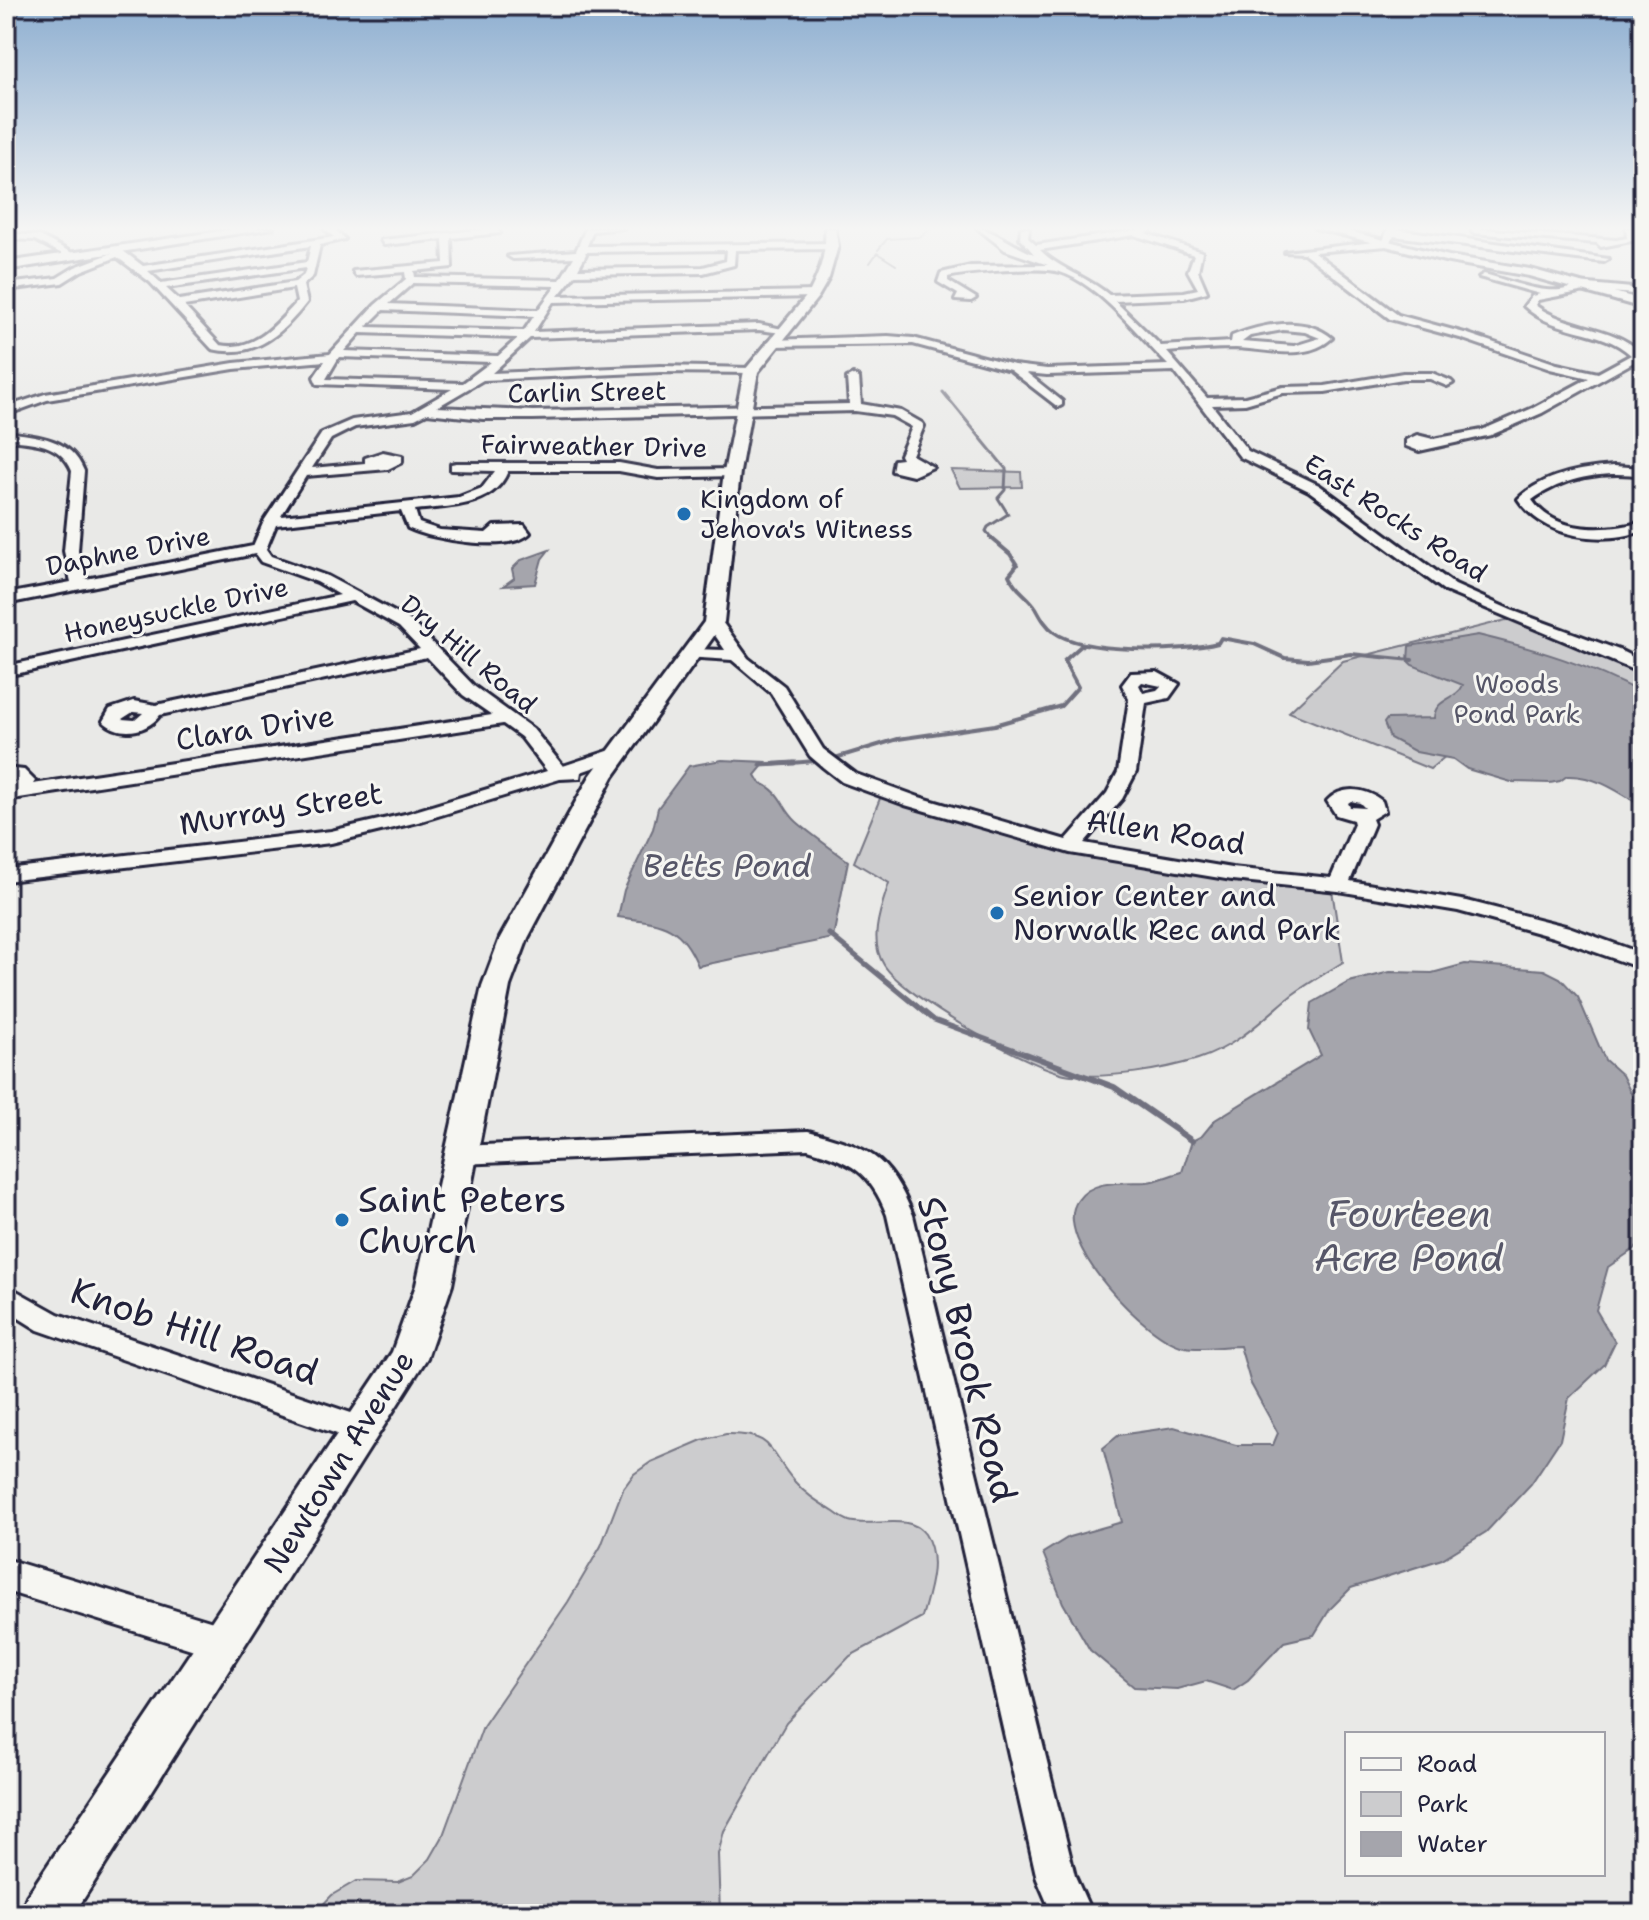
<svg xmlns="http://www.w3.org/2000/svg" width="1649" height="1920" viewBox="0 0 1649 1920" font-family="'Shantell Sans',sans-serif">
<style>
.green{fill:#ccccce;stroke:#777784;stroke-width:2}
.water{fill:#a5a5ac;stroke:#71717f;stroke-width:2}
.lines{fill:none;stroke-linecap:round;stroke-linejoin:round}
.stream-far4{stroke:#71717f;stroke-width:2}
.stream-far3{stroke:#71717f;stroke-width:3}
.stream-far2{stroke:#71717f;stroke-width:4}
.stream-far1{stroke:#71717f;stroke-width:5}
.stream{stroke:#71717f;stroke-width:6}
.minor-casing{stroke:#22223b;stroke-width:6}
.major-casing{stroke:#22223b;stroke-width:6}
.minor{fill:#f6f6f2;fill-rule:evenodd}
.major{fill:#f6f6f2;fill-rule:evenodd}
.poi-dot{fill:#1f6fb2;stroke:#f6f6f2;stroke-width:3}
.labels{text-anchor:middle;stroke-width:6;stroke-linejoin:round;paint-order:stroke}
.far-street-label{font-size:26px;fill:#22223b;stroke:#f6f6f2}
.far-poi-label{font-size:26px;fill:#22223b;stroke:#f6f6f2;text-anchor:start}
.far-park-label{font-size:26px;fill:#555567;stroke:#f6f6f2}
.street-label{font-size:30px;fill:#22223b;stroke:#f6f6f2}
.poi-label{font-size:30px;fill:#22223b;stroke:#f6f6f2;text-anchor:start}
.water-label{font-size:32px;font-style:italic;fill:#565668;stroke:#f6f6f2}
.near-poi-label{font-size:36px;fill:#22223b;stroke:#f6f6f2;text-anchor:start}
.near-street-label{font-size:36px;fill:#22223b;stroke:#f6f6f2}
.near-water-label{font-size:38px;font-style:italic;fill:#565668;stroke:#f6f6f2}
</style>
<rect width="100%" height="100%" fill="#e9e9e7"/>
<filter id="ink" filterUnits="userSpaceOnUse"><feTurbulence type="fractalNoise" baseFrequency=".0125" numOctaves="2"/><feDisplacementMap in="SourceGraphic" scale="16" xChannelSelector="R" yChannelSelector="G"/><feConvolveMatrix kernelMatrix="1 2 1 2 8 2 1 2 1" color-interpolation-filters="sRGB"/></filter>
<g filter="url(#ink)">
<path class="green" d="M 951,470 L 1021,472 L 1022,487 L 960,488 Z
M 1510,619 L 1643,675 L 1643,793 L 1586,776 L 1571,775 L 1553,781 L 1452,751 L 1430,769 L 1289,712 L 1343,661 Z
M 881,796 L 1038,845 L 1106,860 L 1332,890 L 1343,962 C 1326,973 1308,983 1292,995 C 1262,1020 1236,1047 1198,1059 C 1159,1071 1112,1078 1071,1075 C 1035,1072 903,996 884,965 C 868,940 881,908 889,883 L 854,862 Z
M 726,1434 C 776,1433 768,1452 795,1482 C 806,1495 820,1503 834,1512 C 838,1515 844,1519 849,1521 C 871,1528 910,1512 925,1534 C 941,1559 929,1591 922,1617 L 850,1656 L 786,1723 L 724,1831 L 718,1854 L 720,1914 L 314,1914 L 332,1895 L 356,1881 L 398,1882 L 413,1876 L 430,1859 L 442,1838 L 483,1726 L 568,1602 L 601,1546 L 623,1489 L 634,1474 L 651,1462 L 702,1440 Z"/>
<path class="water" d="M 549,550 L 542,559 L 535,584 L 503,586 L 514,578 L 512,569 L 521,560 Z
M 1478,635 C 1536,649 1590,665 1643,694 L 1643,807 C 1619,792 1596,775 1567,776 L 1560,781 L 1550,783 L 1511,782 L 1467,769 L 1453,759 L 1416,752 L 1390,738 L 1384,723 L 1387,719 L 1434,718 C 1435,698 1457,700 1463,685 L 1412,665 L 1408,661 L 1409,646 Z
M 722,760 L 766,762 L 755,775 L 759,782 C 783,792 781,808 797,822 C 813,836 831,848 848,861 L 833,938 L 698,966 C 681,923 661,923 618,917 L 624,890 L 653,829 L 658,808 L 689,766 Z
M 1465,964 L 1544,970 L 1560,978 L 1578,997 L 1605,1060 L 1622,1075 L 1641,1113 L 1638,1113 L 1643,1124 L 1643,1243 L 1608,1267 L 1596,1310 L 1615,1342 L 1604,1365 L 1569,1398 L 1560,1440 L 1531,1484 L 1486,1532 L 1442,1559 L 1351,1588 L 1330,1609 L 1314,1635 L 1284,1642 L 1248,1680 L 1233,1690 L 1206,1681 L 1177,1689 L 1134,1687 L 1090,1650 L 1063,1603 L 1043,1553 L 1069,1537 L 1122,1522 L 1103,1448 L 1119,1435 L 1174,1427 L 1236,1445 L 1273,1445 L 1278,1433 L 1251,1384 L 1240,1346 C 1223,1346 1202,1350 1185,1347 C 1148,1341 1049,1239 1078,1200 C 1092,1179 1124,1183 1146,1182 C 1158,1181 1170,1175 1182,1172 L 1192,1141 L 1202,1136 L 1215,1120 L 1321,1055 L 1309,1030 L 1312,1003 L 1349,982 L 1390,972 L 1432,973 Z"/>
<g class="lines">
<path class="stream-far4" d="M 878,250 L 887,239 L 920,237 L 932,228
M 870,263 L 877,253 L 896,265"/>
<path class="stream-far3" d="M 943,392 L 1006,469 L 1005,490 L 998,498 L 1008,514 L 988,527 L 986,531 L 992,539"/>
<path class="stream-far2" d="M 990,537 L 1010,554 L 1017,565 L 1009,575 C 1015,590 1028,595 1036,608 C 1041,617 1045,625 1054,632 C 1083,654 1183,652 1218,643 L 1221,638 L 1254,644 L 1285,658 L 1308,660 L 1351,654 L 1412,660
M 835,758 L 898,739 L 995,725 L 1061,706 L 1078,687 L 1064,661 L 1082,645
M 767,765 L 815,761"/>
<path class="stream-far1" d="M 761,765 L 794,763
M 829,934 L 934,1020 L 1031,1056"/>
<path class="stream" d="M 1026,1054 L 1114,1087 L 1192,1141"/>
<g class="minor-casing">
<path id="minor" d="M 323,228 L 333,228 L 345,239 L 320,245 L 313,276 L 303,285 L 307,302 C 282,334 255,359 212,349 L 150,282 L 117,257 L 81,271 L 62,283 L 6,290 L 6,284 L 57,278 L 75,267 L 115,252 L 118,247 L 143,266 L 334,237 ZM 311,246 L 307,262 L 161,283 L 148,271 ZM 306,268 L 304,275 L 295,282 L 179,300 L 166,288 ZM 294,288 L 297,302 C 276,325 254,352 220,345 L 184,306 Z
M 497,228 L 500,233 L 451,238 L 452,267 L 414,271 L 415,277 L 560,280 L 574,257 L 513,259 L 508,256 L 576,251 L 586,228 L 624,228 L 593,231 L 587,246 L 832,243 L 836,246 L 832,249 L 735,250 L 734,265 L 703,273 L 575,275 L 558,296 L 814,291 L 819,294 L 814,297 L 553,302 L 534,332 L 759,324 L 787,330 L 782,333 L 759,330 L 530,338 L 492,373 L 661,366 L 751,368 L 757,371 L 755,373 L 661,372 L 483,380 L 437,407 L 533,411 L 849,404 L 847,378 L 853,375 L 859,378 L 861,404 L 901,411 L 922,423 L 924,426 L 912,455 L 933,467 L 913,476 L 892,471 L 894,460 L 902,459 L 900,455 L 912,427 L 892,416 L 855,411 L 533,419 L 483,419 L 427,413 L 415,419 L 355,427 L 331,439 L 312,468 L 365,463 L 365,458 L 383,452 L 402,456 L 402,462 L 388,469 L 306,476 L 281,516 L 459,497 L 482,488 L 495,471 L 451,470 L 451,464 L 456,463 L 619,463 L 658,470 L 737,469 L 737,475 L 732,476 L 658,478 L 619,471 L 508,471 C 493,508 448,506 415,510 L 419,523 L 440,530 L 486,533 L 494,526 L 524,525 L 530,533 C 511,553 432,540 408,528 L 401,511 L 276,525 L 266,549 L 271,556 L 327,576 L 411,621 L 475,687 L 533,729 L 563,766 L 620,747 L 626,748 L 629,752 L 626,756 L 581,772 L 580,778 L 560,779 L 418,822 L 331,843 L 6,881 L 6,869 L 331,831 L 405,814 L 547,771 L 521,737 L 503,724 L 6,800 L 6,788 L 15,781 L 6,780 L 6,768 L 24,770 L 35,781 L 33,784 L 492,715 L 463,695 L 427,657 L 160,715 C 147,733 119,737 103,721 L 110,709 L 134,701 L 156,705 L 420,649 L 399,627 L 352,601 L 6,676 L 6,666 L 340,595 L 317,582 L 261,562 L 255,554 L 6,604 L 6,594 L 71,582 L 64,551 L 72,471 C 61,443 32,442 6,440 L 6,432 C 38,436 71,438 84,471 L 78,551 L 86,579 L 253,546 L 264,521 L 322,433 L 352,420 L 412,412 L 452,389 L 317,384 L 314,377 L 325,361 L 234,369 L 47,400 L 6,415 L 6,407 L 45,394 L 234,363 L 330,354 L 375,305 L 406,279 L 405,272 L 356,276 L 353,271 L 444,263 L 443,239 L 384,245 L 381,240 ZM 727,250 L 726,261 L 703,267 L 578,269 L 586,254 L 585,252 ZM 413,283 L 556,286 L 538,310 L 389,304 ZM 383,310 L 534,316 L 524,331 L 366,327 ZM 360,333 L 518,338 L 498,356 L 344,351 ZM 339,357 L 491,362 L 463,383 L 326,379 ZM 133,712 L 143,713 L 135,720 L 122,719 Z
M 977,228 C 990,228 1017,248 1034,254 L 1020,238 L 1021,228 L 1029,228 L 1028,238 L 1036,245 L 1150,228 L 1150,232 L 1145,233 L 1202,252 L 1198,271 L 1207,292 L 1184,298 L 1115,301 L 1161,346 L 1231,342 L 1232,336 C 1263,324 1305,315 1332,338 C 1306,362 1268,349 1236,348 C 1213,348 1190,350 1167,352 L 1207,398 L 1245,397 L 1283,387 L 1325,386 L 1403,373 L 1432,373 L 1451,381 L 1453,383 L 1447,386 L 1430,379 L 1403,379 L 1325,392 L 1283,393 L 1245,404 L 1212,405 L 1248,451 L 1319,485 L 1455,585 L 1511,610 L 1619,650 L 1643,662 L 1643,674 L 1445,591 L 1309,491 L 1240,457 L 1174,371 L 1047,375 L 1027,373 L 1062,401 L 1062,405 L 1058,407 L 1010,370 L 913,344 L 771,346 L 766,343 L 771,340 L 888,336 L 913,338 L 1014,365 L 1047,369 L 1168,365 C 1139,336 1099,284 1060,272 C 1041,266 969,272 948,277 L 948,281 L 976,298 L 971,301 L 955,300 L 958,294 L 938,282 L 941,273 L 971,266 L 1048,265 L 1005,250 ZM 1134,235 L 1194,255 L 1188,271 L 1198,289 L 1184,292 L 1109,295 C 1088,277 1059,269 1040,250 ZM 1283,330 L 1305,332 L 1320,338 L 1294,346 L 1242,342 L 1250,336 Z
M 1388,228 L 1609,259 L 1604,262 L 1577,259 L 1394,236 L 1387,246 L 1314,252 L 1398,315 L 1468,334 L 1557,364 L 1598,373 L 1631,355 C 1601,327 1554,335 1524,306 L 1532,296 L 1540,294 L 1479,277 L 1484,274 C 1512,281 1556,301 1578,283 L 1643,289 L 1643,295 L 1590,290 L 1538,300 L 1535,305 C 1567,329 1610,324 1641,352 L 1641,358 L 1542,413 L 1491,435 L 1419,451 L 1406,446 L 1406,440 L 1417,435 L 1433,439 L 1482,430 L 1533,408 L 1589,378 L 1550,369 L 1460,338 L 1390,319 L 1304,253 L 1285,252 L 1383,241 Z
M 1470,228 L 1616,240 L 1627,238 L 1626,228 L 1634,228 L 1636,240 L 1601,247 L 1597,243 L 1473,233 Z
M 6,233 L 40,236 L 80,257 L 72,259 L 35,240 L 6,239 Z
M 1614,466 L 1643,468 L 1643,476 C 1605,470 1564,477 1532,500 C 1556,535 1608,531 1643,522 L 1643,531 C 1601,545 1544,538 1518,499 C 1542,475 1582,468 1614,466 Z
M 714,617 L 720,619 L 748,658 L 784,686 L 823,749 L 856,774 L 919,797 L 1066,840 L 1107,793 L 1118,772 L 1129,699 L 1122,685 L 1131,673 L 1157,672 L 1179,684 L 1169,698 L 1146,703 L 1136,772 L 1122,799 L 1084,843 L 1232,868 L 1331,878 L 1354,824 L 1353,820 L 1336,815 L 1327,801 C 1342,785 1366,788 1382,801 L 1385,811 L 1372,819 L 1374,824 L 1350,881 L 1467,901 L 1569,927 L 1643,954 L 1643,969 L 1553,937 L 1458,911 L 1338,891 L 1232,880 L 1070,853 L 905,805 L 842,782 L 824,768 L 810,756 L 771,693 L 732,660 L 685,657 L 683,654 L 691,649 L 725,650 L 706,622 ZM 1142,682 L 1161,686 L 1157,690 L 1143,693 L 1139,685 ZM 1351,801 L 1360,803 L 1365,808 L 1350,807 L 1348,803 Z
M 808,1131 C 869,1148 888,1154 913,1215 L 1075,1876 L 1092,1914 L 1052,1914 L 1037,1879 L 887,1215 C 870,1172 852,1162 808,1149 L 460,1164 L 451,1162 L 447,1155 L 451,1148 L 460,1146 Z
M 6,1285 L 58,1314 L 363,1417 L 374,1420 L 378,1430 L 374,1440 L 363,1443 L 38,1330 L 6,1310 Z
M 6,1559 L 223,1625 L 235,1630 L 240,1642 L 235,1654 L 223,1659 L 6,1591 Z"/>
</g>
<g class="major-casing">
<path id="major" d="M 242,228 L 273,228 L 6,270 L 6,262 Z
M 825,228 L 835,228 L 838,246 L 829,278 L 818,297 L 758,372 L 740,472 L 724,622 L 613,777 L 528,938 L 510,986 L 452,1285 L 427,1358 L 74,1914 L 20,1914 L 27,1896 L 392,1352 L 416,1285 L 482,986 L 500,938 L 590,776 L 704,622 L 724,472 L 744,371 L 809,293 C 820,272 827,252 825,228 Z
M 1315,228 L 1336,228 L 1449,256 L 1530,269 L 1643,300 L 1643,308 L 1529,276 L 1449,262 Z"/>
</g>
<use href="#minor" class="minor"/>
<use href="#major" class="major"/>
</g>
</g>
<linearGradient id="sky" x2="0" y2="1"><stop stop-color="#8daed0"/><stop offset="0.46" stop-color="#f5f5f4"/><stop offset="1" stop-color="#f5f5f4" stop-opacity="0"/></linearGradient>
<rect width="1649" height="497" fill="url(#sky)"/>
<g class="poi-dot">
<circle cx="684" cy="514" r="8"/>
<circle cx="997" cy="913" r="8"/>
<circle cx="342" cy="1220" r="8"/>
</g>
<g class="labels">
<g class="far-street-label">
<text transform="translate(587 392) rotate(-1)" y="9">Carlin Street</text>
<text transform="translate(594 446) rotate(1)" y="9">Fairweather Drive</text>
<text transform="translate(1396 518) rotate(33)" y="9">East Rocks Road</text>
<text transform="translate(128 551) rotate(-11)" y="9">Daphne Drive</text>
<text transform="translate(176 610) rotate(-12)" y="9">Honeysuckle Drive</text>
<text transform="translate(469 654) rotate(40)" y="9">Dry Hill Road</text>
</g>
<g class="far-poi-label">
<text x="700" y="508">Kingdom of<tspan x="700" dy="30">Jehova's Witness</tspan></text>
</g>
<g class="far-park-label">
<text x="1517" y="693">Woods<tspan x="1517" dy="30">Pond Park</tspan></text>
</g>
<g class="street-label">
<text transform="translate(255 728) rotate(-9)" y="10">Clara Drive</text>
<text transform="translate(281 809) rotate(-9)" y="10">Murray Street</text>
<text transform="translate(1166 832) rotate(9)" y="10">Allen Road</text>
<text transform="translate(339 1462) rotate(-58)" y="10">Newtown Avenue</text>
</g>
<g class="poi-label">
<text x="1013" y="906">Senior Center and<tspan x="1013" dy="34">Norwalk Rec and Park</tspan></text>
</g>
<g class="water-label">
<text x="727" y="877">Betts Pond</text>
</g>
<g class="near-poi-label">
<text x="358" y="1212">Saint Peters<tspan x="358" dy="41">Church</tspan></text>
</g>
<g class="near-street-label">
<text transform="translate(195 1331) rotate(19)" y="13">Knob Hill Road</text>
<text transform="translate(968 1349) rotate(76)" y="13">Stony Brook Road</text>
</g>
<g class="near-water-label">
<text x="1409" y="1227">Fourteen<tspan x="1409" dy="44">Acre Pond</tspan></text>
</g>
</g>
<rect width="1649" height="1920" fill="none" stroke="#f6f6f2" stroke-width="32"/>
<rect x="16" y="16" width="1617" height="1888" fill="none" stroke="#22223b" stroke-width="3" filter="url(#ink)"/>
<rect x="1345" y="1732" width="260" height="144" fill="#f6f6f2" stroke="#a1a1a9" stroke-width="2"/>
<rect x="1361" y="1758" width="40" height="12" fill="#f6f6f2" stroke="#a1a1a9" stroke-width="2"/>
<text x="1417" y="1772" font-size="24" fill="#22223b">Road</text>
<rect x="1361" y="1792" width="40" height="24" fill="#ccccce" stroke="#a1a1a9" stroke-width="2"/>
<text x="1417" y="1812" font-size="24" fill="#22223b">Park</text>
<rect x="1361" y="1832" width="40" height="24" fill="#a5a5ac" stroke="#a1a1a9" stroke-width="2"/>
<text x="1417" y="1852" font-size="24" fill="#22223b">Water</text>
</svg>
